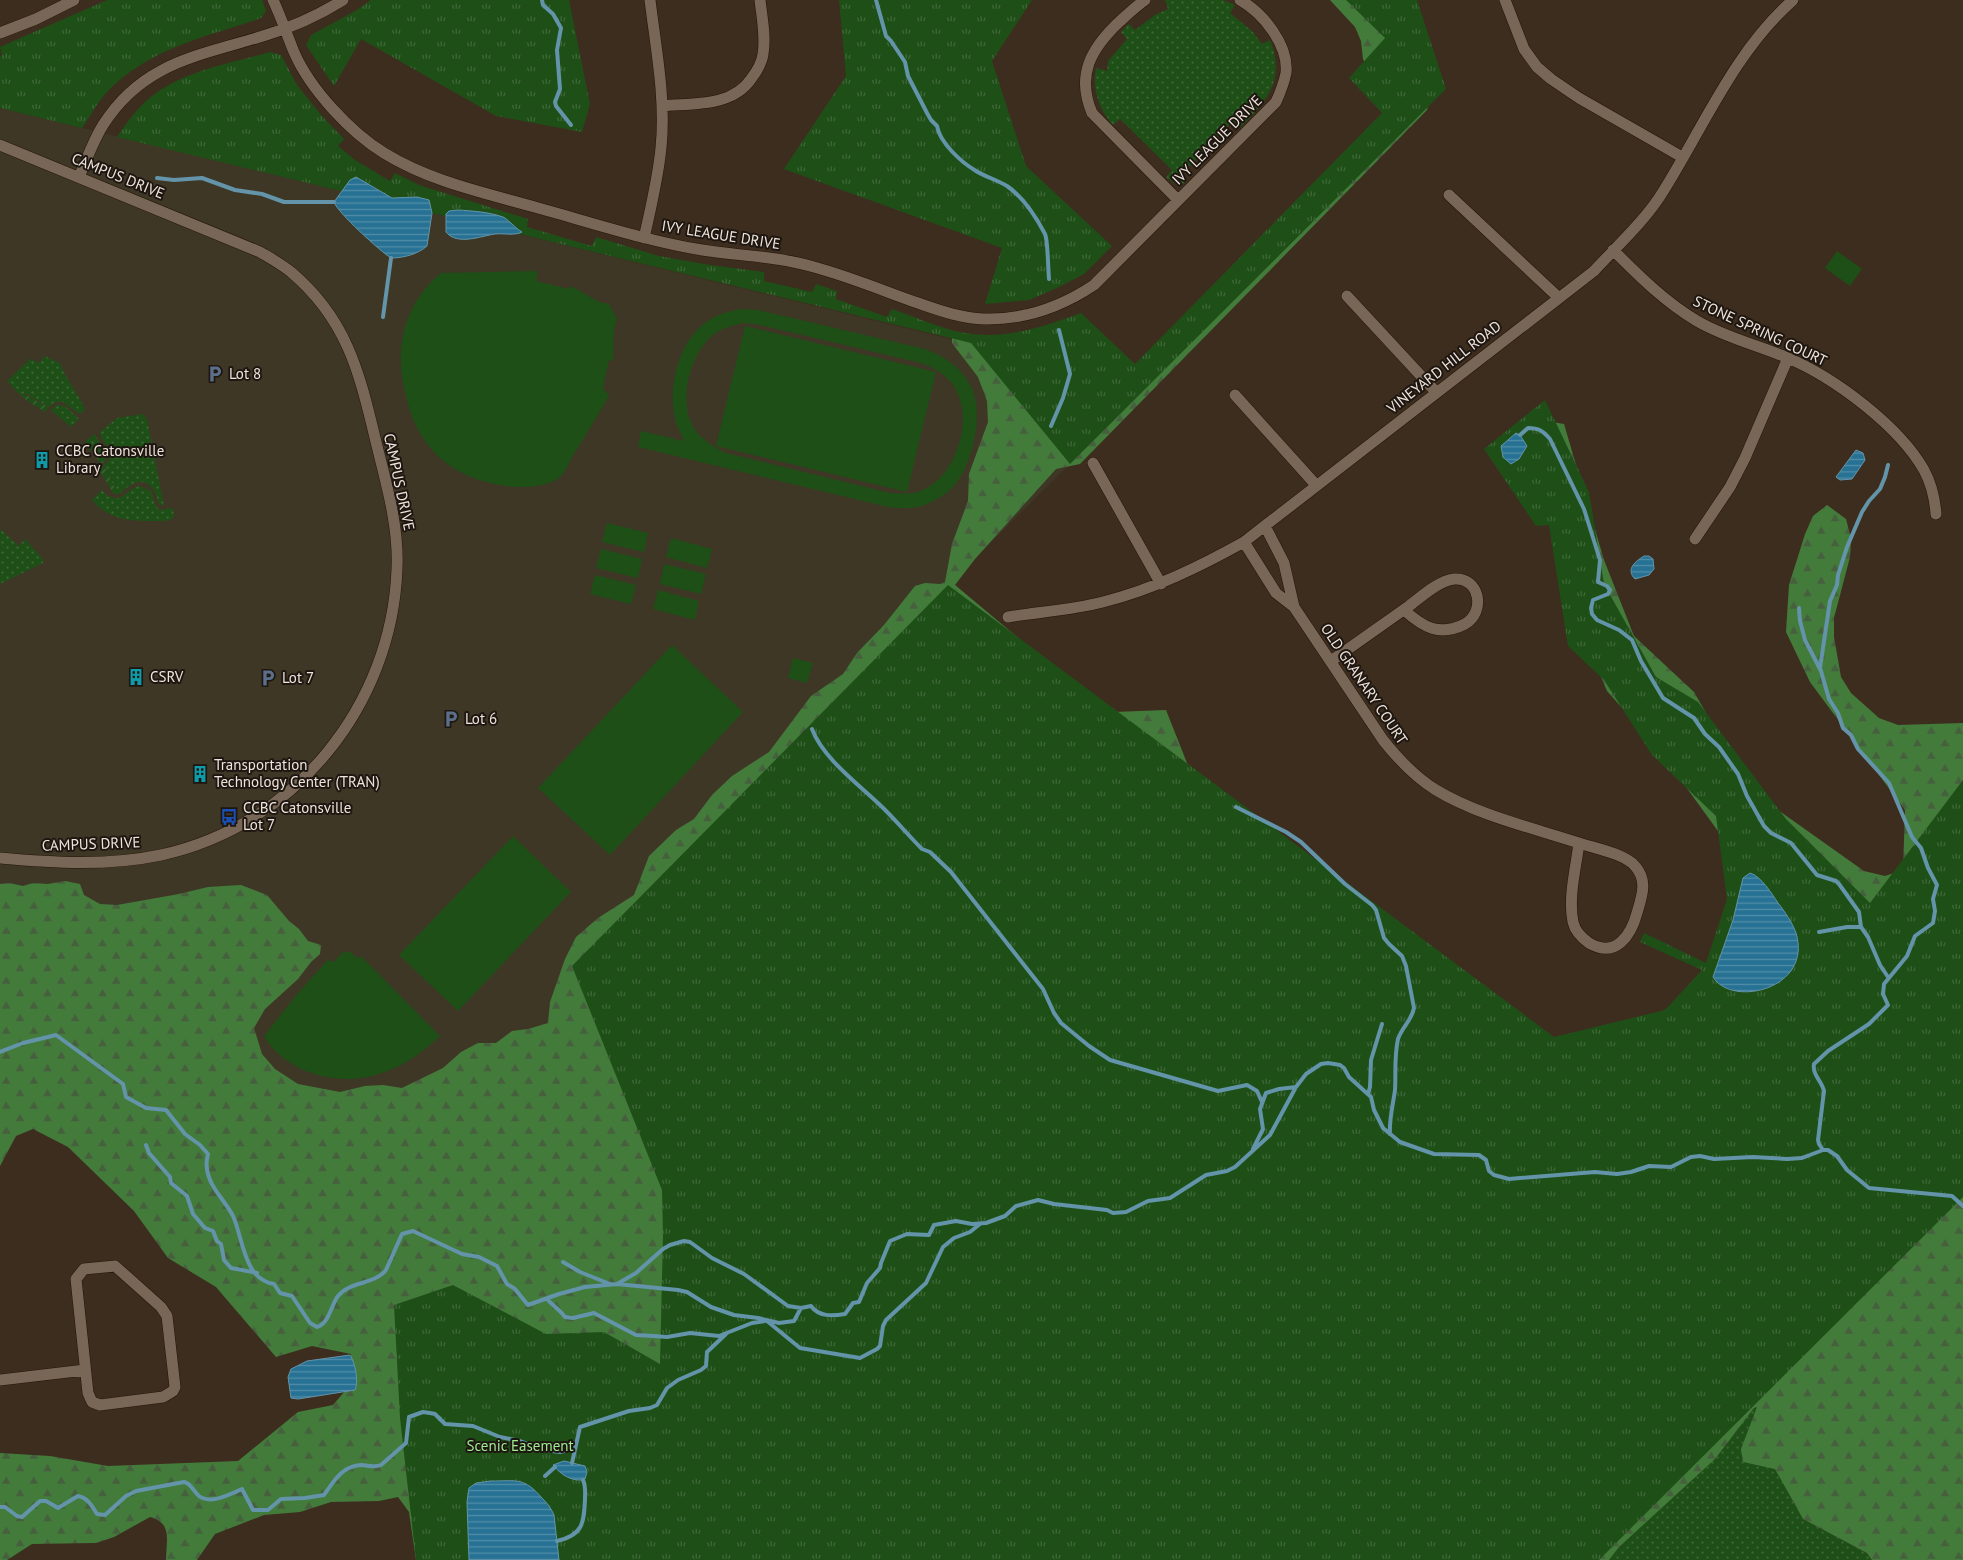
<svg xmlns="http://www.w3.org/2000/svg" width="1963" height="1560" viewBox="0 0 1963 1560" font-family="'PT Sans',sans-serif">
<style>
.education{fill:#3f3726}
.grass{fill:url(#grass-dots)}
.forest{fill:url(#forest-firs)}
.park{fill:url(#park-tufts)}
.garden{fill:url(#garden-furrows)}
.pitch{fill:#1e4f17;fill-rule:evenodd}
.water{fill:url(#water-rules);stroke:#6394a9}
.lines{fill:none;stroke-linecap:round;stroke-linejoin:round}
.stream{stroke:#6394a9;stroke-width:4}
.minor-casing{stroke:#231507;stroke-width:12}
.minor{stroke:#786656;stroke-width:11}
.labels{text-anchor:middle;stroke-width:4;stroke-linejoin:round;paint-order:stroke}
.street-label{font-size:15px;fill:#efe4db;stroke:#1e1711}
.poi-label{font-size:15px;fill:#efe4db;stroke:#1e1711;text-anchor:start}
.park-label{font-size:15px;fill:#9eeb92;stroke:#1e1711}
</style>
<defs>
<pattern id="grass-dots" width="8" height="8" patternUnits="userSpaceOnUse" patternTransform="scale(1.25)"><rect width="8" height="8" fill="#1e4f17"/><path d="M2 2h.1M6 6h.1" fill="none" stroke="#3f6838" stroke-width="1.8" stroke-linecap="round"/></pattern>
<pattern id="forest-firs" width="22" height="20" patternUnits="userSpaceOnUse" patternTransform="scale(1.25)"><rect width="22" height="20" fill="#437b3b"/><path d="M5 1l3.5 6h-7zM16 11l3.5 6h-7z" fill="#46603e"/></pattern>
<pattern id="park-tufts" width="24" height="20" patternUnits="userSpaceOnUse" patternTransform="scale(1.25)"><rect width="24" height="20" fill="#1e4f17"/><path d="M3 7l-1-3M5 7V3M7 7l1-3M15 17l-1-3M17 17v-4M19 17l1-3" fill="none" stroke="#3f6838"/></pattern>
<pattern id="garden-furrows" width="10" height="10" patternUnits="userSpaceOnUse" patternTransform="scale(1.25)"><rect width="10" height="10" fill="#1e4f17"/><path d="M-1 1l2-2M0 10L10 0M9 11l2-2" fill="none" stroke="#3f6838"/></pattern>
<pattern id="water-rules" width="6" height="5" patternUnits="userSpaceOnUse" patternTransform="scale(1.25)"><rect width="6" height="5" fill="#277294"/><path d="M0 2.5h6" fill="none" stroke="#518da7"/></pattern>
</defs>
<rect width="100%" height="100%" fill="#3d2d1e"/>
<path class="education" d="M 0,108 L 971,344 L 1070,464 L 948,585 L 662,1190 L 0,1035 Z"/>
<path class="grass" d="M 1165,0 L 1223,0 L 1235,5 L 1230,13 L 1252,31 L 1262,44 L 1270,40 C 1286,81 1267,100 1240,128 L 1233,121 L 1182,174 L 1187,181 L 1178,186 L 1166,177 L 1172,170 L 1120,119 L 1113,125 C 1099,110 1092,89 1096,68 L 1107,71 L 1108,61 L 1127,39 L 1121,32 L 1129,24 L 1135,30 L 1155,15 L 1168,9 Z
M 44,356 L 60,363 C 66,380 78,393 85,409 L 81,413 L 78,413 L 63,402 L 55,402 L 49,407 L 25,393 L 21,396 L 7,381 L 30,359 L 40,363 Z
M 56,405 L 65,406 L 79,419 L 71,427 L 51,410 Z
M 143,414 L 147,419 L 164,506 L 159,504 C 153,479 138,475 120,494 L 115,494 L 113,493 L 116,490 L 104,465 C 121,451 100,445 100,432 L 117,418 Z
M 94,434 L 107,453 L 106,460 L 101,464 L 85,442 Z
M 139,486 L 151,491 L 155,504 L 159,510 L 173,508 L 174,517 C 168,522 160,521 152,521 C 127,521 108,519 92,500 L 102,490 L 108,497 L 110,496 C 122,504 127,488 139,486 Z
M 0,529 L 19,546 L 25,539 L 43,559 L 43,563 L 0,584 Z
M 1758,1407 L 1741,1449 L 1775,1468 L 1803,1519 L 1867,1553 L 1872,1560 L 1609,1560 L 1619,1547 L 1754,1408 Z"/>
<path class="forest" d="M 1330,0 L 1403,0 L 1431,93 L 1427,110 L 1080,464 L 1056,469 L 975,559 L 955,585 L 1084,693 L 1114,712 L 1166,710 L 1187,763 L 1211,793 L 1532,1049 L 1649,1019 L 1682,1000 L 1747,1007 L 1723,838 L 1657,747 L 1607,691 L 1567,596 L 1546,421 L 1564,424 L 1604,560 L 1634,636 L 1694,692 L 1750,790 L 1864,871 L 1885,876 L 1903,870 L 1905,810 L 1810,682 L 1786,632 L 1789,585 L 1805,534 L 1813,516 L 1827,505 L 1846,519 L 1851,538 L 1850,557 L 1834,618 L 1834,637 L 1841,677 L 1851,693 L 1879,718 L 1898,725 L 1963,723 L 1963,1122 L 416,1560 L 409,1512 L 398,1497 L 379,1501 L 331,1502 L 300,1512 L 264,1515 L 215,1534 L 197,1560 L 166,1560 C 166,1541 173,1523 150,1517 L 114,1537 L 96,1543 L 32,1544 L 7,1560 L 0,1560 L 0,1453 L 50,1456 L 108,1466 L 238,1461 L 298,1412 L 333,1405 L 345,1391 L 351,1354 L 312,1346 L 276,1357 L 216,1287 L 168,1258 L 134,1211 L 68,1147 L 33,1129 L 16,1136 L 0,1166 L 0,884 L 9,883 L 23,886 L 33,883 L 48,884 L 65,881 L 80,884 L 84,895 L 100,904 L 117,905 L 179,894 L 208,887 L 241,885 L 267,895 L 289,921 L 299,929 L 308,941 L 321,945 L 320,954 L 311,962 L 298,979 L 265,1009 L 254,1028 L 262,1054 L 275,1069 L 298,1084 L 340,1092 L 365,1086 L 383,1085 L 402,1088 L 443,1068 L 461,1052 L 478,1043 L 496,1043 L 512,1031 L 528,1029 L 548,1023 L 550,1002 L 565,959 L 576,937 L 598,918 L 634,895 L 649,856 L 676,830 L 694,819 L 712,795 L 732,776 L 769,752 L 811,696 L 843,674 L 857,653 L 884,625 L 915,586 L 925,583 L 940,584 L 945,582 L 952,544 L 968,501 L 969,474 L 988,422 L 987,401 L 978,377 L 952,343 L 952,335 L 1132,369 L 1384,113 L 1372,77 L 1363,59 L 1361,41 L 1355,27 Z
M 1963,1168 L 1963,1560 L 1872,1560 L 1867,1553 L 1803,1519 L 1775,1469 L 1743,1462 L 1741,1449 L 1757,1407 L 1754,1408 L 1715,1459 L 1619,1547 L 1609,1560 L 1586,1560 Z"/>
<path class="park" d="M 107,0 L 262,0 L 266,11 L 261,18 C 204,38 150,47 106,93 C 97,103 90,117 82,128 L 0,108 L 0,56 L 2,56 L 0,47 Z
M 371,0 L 569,0 L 590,104 L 582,132 L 496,116 L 361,39 L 334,86 L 306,45 L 311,35 L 357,10 Z
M 839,0 L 1032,0 L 992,61 L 1026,166 L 1112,246 L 1084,274 L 1059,287 L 1029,300 L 985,304 L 1002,248 L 784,169 L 846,76 Z
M 1346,0 L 1417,0 L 1446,89 L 1070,464 L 971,343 L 117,137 C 126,123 141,103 155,94 C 188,70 232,63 270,52 L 281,55 L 297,85 L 321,115 L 344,139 L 338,146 L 355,160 L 390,181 L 395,173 L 419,185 L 528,219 L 527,227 L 592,246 L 596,237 L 659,256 L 710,265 L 764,272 L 764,281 L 812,292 L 816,284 L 837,291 L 836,299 L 887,317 L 892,309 C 913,316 944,330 965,333 C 1005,340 1043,327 1081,313 L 1135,364 L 1382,113 L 1349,78 L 1385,38 Z
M 1545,400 L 1589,492 L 1604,584 L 1656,677 L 1698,702 L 1786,819 L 1870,903 L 1963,780 L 1963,1197 L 1599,1560 L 416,1560 L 400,1418 L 394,1305 L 453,1285 L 546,1334 L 604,1332 L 660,1364 L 663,1235 L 662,1190 L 572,966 L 948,585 L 1554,1037 L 1665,1010 L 1702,970 L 1640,942 L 1644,933 L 1706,963 L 1727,899 L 1716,816 L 1652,755 L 1604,680 L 1568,646 L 1549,525 L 1536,526 L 1484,449 Z"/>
<path class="garden" d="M 24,394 L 48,407 L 45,412 L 22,397 Z
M 104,466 L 116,490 L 113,493 L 99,469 Z"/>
<path class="pitch" d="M 1837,251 L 1862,269 L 1850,286 L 1825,268 Z
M 538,271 L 536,281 L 569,289 L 571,286 L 599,302 L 609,304 L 617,319 L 614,330 L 613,361 L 609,360 L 603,388 L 609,396 C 597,416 585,437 572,457 C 569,463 565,472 560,477 C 550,486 530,487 517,487 C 487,485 456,475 435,453 C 420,437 412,420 407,400 C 393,353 402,305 441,273 Z
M 740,309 L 758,310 L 925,349 C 946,357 964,369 973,391 C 983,418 972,468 952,488 C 944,496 932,502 922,506 C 911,509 899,508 888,507 L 638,447 L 641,431 L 684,441 C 682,435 678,429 676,423 C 667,390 677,341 708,321 C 718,314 728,312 740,309 ZM 742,323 L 756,324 L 921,363 C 938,369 953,379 959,397 C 971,429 953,479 920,491 C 911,495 900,493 890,493 L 726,453 C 711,446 696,436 690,420 C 680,393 692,352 713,335 C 722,328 732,326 742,323 Z
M 745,326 L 936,372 L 907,492 L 716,446 Z
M 607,523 L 648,533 L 644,552 L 602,542 Z
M 671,538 L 712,549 L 707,568 L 666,557 Z
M 601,549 L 642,559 L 638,578 L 596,568 Z
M 664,564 L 706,574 L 701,594 L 660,584 Z
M 595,575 L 636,585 L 631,604 L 590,594 Z
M 658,590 L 699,601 L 695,620 L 653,609 Z
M 672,645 L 743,712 L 610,855 L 538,788 Z
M 793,658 L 813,663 L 807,683 L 788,678 Z
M 513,836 L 571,892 L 458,1011 L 399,955 Z
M 343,952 L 351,952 L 358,959 L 361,956 L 440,1036 C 423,1052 404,1066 382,1073 C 342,1088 285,1074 264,1036 L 298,993 L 328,960 L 334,962 Z"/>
<path class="water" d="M 356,177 L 392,198 L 417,197 L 429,200 L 432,213 L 427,246 C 418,254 404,258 391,258 C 381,252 337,212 334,202 L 350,180 Z
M 458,210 C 473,211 489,212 503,217 C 509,220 515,228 522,232 C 514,236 504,233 495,234 C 481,236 457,246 446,232 L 446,214 L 449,211 Z
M 1516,433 L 1520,435 L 1527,446 L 1519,459 L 1511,464 L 1503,457 L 1501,446 Z
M 1856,450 L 1863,453 L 1865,460 L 1852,479 L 1840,480 L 1836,477 Z
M 1644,556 L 1649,556 L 1653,559 L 1654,569 L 1649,575 L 1635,579 C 1625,569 1636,561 1644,556 Z
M 1750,873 C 1761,876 1772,894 1778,903 C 1785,912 1792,922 1796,933 C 1813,989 1732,1008 1713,977 L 1733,920 L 1743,878 Z
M 350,1355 C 355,1362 359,1382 355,1390 L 298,1399 L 291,1398 L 288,1377 L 291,1369 L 307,1361 Z
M 564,1461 L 585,1466 L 587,1472 L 585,1479 C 573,1483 560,1474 553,1465 Z
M 491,1481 C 517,1481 524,1477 542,1498 C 547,1503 551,1508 554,1515 L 559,1560 L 469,1560 L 467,1502 L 469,1488 L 476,1483 Z"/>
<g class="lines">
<path class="stream" d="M 542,0 L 543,5 L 553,14 L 561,28 L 557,50 L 560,89 L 555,102 L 556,106 L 571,125
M 876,0 L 886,36 L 891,41 L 905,62 L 908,76 L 927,113 L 931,120 L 937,126 C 940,143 961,162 976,171 C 986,177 997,180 1007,186 C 1023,197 1036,217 1045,234 C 1048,240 1048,270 1049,279
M 157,178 L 174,180 L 202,178 L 235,190 L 262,194 L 284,202 L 334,202
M 383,317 L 391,258
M 1051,426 L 1063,398 L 1070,374 L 1059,330
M 1520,435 L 1528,428 C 1539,428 1543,431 1550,439 L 1584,509 L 1600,560 L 1598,582 L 1607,586 L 1610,590 L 1608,594 L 1593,600 L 1591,608 L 1592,614 L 1597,620 L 1619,630 L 1632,640 L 1641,661 L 1663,698 L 1694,718 L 1705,734 L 1719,747 L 1738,774 L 1747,796 L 1764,826 L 1771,833 L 1791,843 L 1817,875 L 1836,881 L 1839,884 L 1859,912 L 1861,927 L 1868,937 L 1880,965 L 1888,977
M 1799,608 L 1800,621 L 1805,640 L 1821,671 L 1829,699 L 1838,713 L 1843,728 L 1851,735 L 1858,749 L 1889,783 L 1912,837 L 1921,848 L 1928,868 L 1937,885 L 1933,899 L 1935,911 L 1933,923 L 1915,936 L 1907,956 L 1884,984 L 1883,994 L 1888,1005 L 1869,1024 L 1828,1051 L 1814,1064 C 1812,1075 1822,1081 1824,1091 L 1818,1140 L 1819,1144 L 1823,1150
M 1820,668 L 1830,601 L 1837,585 L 1838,575 L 1847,547 L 1862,512 L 1869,501 L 1880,489 L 1885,477 L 1888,465
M 812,729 C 823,758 857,783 879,804 C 894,818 907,834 922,849 L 930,852 L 951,872 L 1043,989 L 1054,1013 L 1061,1023 L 1089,1046 L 1110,1060 L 1218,1091 L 1247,1085 L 1257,1091 L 1262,1102
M 1236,807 L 1286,832 L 1301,842 L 1345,884 L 1372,905 L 1376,910 L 1384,938 L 1389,944 L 1402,956 L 1406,966 L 1414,1008 C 1412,1020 1402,1027 1398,1039 C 1394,1057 1396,1073 1395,1090 C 1393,1105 1389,1119 1390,1134
M 1819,932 L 1847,927 L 1861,927
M 0,1052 L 23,1043 L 56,1035 L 123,1084 L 126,1097 L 146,1108 L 166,1110 L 185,1134 L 200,1145 L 208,1154 C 207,1158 206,1164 207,1169 C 209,1187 225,1200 233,1216 C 243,1238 244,1280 274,1284 L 280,1293 L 292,1296 L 310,1323 L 317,1327 C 329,1324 331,1305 338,1296 C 350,1281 374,1285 386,1270 L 402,1234 L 413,1231 L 462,1254 L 479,1257 L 497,1266 L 507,1284 L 515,1289 L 528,1305 L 559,1294 L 585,1287 L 617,1284 L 636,1273 L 663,1249 L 670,1245 L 684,1241 L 690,1242 L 712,1258 L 744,1274 L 788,1306 L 801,1308 L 811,1306 C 819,1317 832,1316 845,1314 L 853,1303 L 859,1302 L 867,1283 L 880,1268 L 881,1263 L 890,1241 L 907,1234 L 929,1235 L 934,1225 L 956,1221 L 972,1224 L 986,1223 L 1005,1216 L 1016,1206 L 1038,1200 L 1054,1204 L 1107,1210 L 1113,1213 L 1126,1212 L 1148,1201 L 1170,1198 L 1206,1175 L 1227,1171 L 1235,1167 L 1270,1135 L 1296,1087 L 1306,1074 L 1321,1064 L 1328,1063 L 1340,1065 L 1344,1068 L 1349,1077 L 1371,1097 L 1374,1110 L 1383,1128 L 1400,1142 L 1434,1154 L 1479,1155 L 1486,1160 L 1489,1171 L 1494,1175 L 1509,1179 L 1595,1172 L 1617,1174 L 1631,1172 L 1649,1166 L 1671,1167 L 1691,1157 L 1700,1156 L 1714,1159 L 1753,1157 L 1787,1159 L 1802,1158 L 1823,1150 L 1828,1150 L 1837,1156 L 1847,1170 L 1869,1188 L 1952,1196 L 1963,1206
M 1368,1094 L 1370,1087 L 1371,1060 L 1382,1024
M 146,1145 L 149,1153 L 170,1177 L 171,1183 L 187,1196 L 193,1214 L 205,1228 L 213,1231 L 217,1241 L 221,1244 L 224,1260 L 231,1268 L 257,1273
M 1253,1149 L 1263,1129 L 1260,1109 L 1266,1093 L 1279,1089 L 1296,1087
M 563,1262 L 580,1272 L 610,1284
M 617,1284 L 678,1290 L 687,1292 L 711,1307 L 734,1315 L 758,1318 L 779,1323 L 794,1321 L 801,1308
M 547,1299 C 553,1306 559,1309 565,1317 L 573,1318 L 594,1313 L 636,1335 L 654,1336 L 667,1337 L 690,1333 L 719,1336 L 752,1323 L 765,1321
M 767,1321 L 800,1348 L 860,1358 L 877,1349 L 880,1346 L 883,1326 L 886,1320 L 926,1283 L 943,1247 L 954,1238 L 970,1232 L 980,1224
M 572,1463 L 580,1427 L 629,1411 L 650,1408 L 657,1405 L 667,1388 L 678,1380 L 701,1370 L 706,1366 L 707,1352 L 726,1334
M 545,1476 L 555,1467
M 0,1507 L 5,1507 L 17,1516 L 22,1517 L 40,1501 L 46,1501 L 58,1508 L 78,1496 C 88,1498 92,1506 97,1514 L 105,1515 L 126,1496 L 136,1491 L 184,1482 C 192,1484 193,1491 199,1496 C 211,1505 230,1494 242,1489 L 253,1510 L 268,1510 L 281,1499 L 305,1498 L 324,1495 C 334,1481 342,1466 361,1465 C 368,1465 373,1468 381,1465 L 406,1443 L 409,1417 L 423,1412 L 430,1413 L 435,1414 L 445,1424 L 473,1426 L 500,1437 L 520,1441 L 544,1450 L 560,1452 L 575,1448
M 557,1541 C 583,1535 584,1523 585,1499 C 585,1493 586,1486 583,1480"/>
<g class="minor-casing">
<path id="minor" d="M 273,0 C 281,17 287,35 294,52 C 310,89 350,132 384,153 C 431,182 486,193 538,208 C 593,223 647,241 702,250 C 739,256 777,256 814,267 C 847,276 879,289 912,301 C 936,309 958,318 984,319 C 1025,320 1061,307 1094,285 L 1276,102 C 1280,93 1284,83 1286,73 C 1289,45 1263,13 1240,0
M 1145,0 C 1135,7 1127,15 1118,23 C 1091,49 1076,75 1092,113 L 1178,200
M 1505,0 L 1524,49 L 1537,67 L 1551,79 L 1579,98 L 1682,157
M 0,33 L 36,19 L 74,0
M 662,106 C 693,103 732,107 751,79 C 757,71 762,63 763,54 C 766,37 762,18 760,0
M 0,145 L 260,252 C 270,258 281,264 291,272 C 349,321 360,376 377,446 C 387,486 399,528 397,569 C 392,705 295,826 161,855 C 109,866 53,863 0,858
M 79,177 C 87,159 93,141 103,125 C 143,62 199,56 263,36 C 290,28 319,15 343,0
M 1449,195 L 1558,297
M 644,238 C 651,208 658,178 661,148 C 666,99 656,49 650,0
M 1613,250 C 1639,276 1665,302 1697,321 C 1726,338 1758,345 1788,358 C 1835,378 1899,426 1924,470 C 1931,483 1935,500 1936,514
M 1347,296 L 1436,392
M 1235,395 L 1316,485
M 1093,463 L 1161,584
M 1265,526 L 1284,563 L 1294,607
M 1695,539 L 1730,487 L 1745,458 L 1788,358
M 1244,542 L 1276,593 L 1294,607 L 1383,740 C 1398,759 1415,777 1436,790 C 1477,815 1533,828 1579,843 C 1576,868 1568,897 1573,922 C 1575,931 1582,938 1589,943 C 1616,959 1631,935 1637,913 C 1642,896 1648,880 1635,866 C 1625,854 1594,848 1579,843
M 1008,617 C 1039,612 1072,610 1103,602 C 1154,589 1199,567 1244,542 L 1594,271 C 1618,245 1646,220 1664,190 C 1704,126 1735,51 1793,0
M 1331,661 C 1357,643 1382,625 1409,606 C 1421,597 1438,581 1454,579 C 1480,577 1486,612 1465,624 C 1439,637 1423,627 1404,610
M 115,1266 L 161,1307 L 167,1316 L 175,1387 L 173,1391 L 163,1397 L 100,1405 L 92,1402 L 88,1393 L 76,1279 L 84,1269 Z
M 0,1380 L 85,1370"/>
</g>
<use href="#minor" class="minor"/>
</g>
<defs>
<g id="parking-bare" transform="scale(1.35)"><path d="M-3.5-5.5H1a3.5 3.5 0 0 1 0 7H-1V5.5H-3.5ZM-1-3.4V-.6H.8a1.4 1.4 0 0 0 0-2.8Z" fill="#5c6f8a" stroke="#1e1711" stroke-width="2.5" paint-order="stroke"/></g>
<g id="building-bare" transform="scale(1.35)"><path d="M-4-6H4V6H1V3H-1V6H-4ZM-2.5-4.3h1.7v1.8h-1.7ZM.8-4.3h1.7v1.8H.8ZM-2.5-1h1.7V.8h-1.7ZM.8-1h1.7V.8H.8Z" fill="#0f9aa8" stroke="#1e1711" stroke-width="2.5" paint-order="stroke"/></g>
<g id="bus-bare" transform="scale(1.35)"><path d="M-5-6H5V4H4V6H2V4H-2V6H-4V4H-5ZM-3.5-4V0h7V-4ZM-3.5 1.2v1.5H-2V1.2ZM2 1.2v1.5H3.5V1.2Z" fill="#1a4fb4" stroke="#1e1711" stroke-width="2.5" paint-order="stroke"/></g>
</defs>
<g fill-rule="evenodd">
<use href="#parking-bare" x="215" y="374"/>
<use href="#building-bare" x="42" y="460"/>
<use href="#building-bare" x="136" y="677"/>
<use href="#parking-bare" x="268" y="678"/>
<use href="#parking-bare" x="451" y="719"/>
<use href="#building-bare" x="200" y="774"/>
<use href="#bus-bare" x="229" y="817"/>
</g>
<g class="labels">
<g class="street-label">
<text transform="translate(1217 140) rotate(-45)" y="5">IVY LEAGUE DRIVE</text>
<text transform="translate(118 176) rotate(22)" y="5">CAMPUS DRIVE</text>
<text transform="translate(721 235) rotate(9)" y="5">IVY LEAGUE DRIVE</text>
<text transform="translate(1760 331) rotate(25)" y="5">STONE SPRING COURT</text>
<text transform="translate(1444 367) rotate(-38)" y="5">VINEYARD HILL ROAD</text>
<text transform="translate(399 482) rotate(78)" y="5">CAMPUS DRIVE</text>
<text transform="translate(1364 684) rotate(56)" y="5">OLD GRANARY COURT</text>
<text transform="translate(91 844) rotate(-2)" y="5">CAMPUS DRIVE</text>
</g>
<g class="poi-label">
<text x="229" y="379">Lot 8</text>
<text x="56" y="456">CCBC Catonsville<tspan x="56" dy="17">Library</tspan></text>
<text x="150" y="682">CSRV</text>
<text x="282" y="683">Lot 7</text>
<text x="465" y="724">Lot 6</text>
<text x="214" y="770">Transportation<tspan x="214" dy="17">Technology Center (TRAN)</tspan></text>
<text x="243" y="813">CCBC Catonsville<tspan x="243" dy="17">Lot 7</tspan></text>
</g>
<g class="park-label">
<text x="520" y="1451">Scenic Easement</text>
</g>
</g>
</svg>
